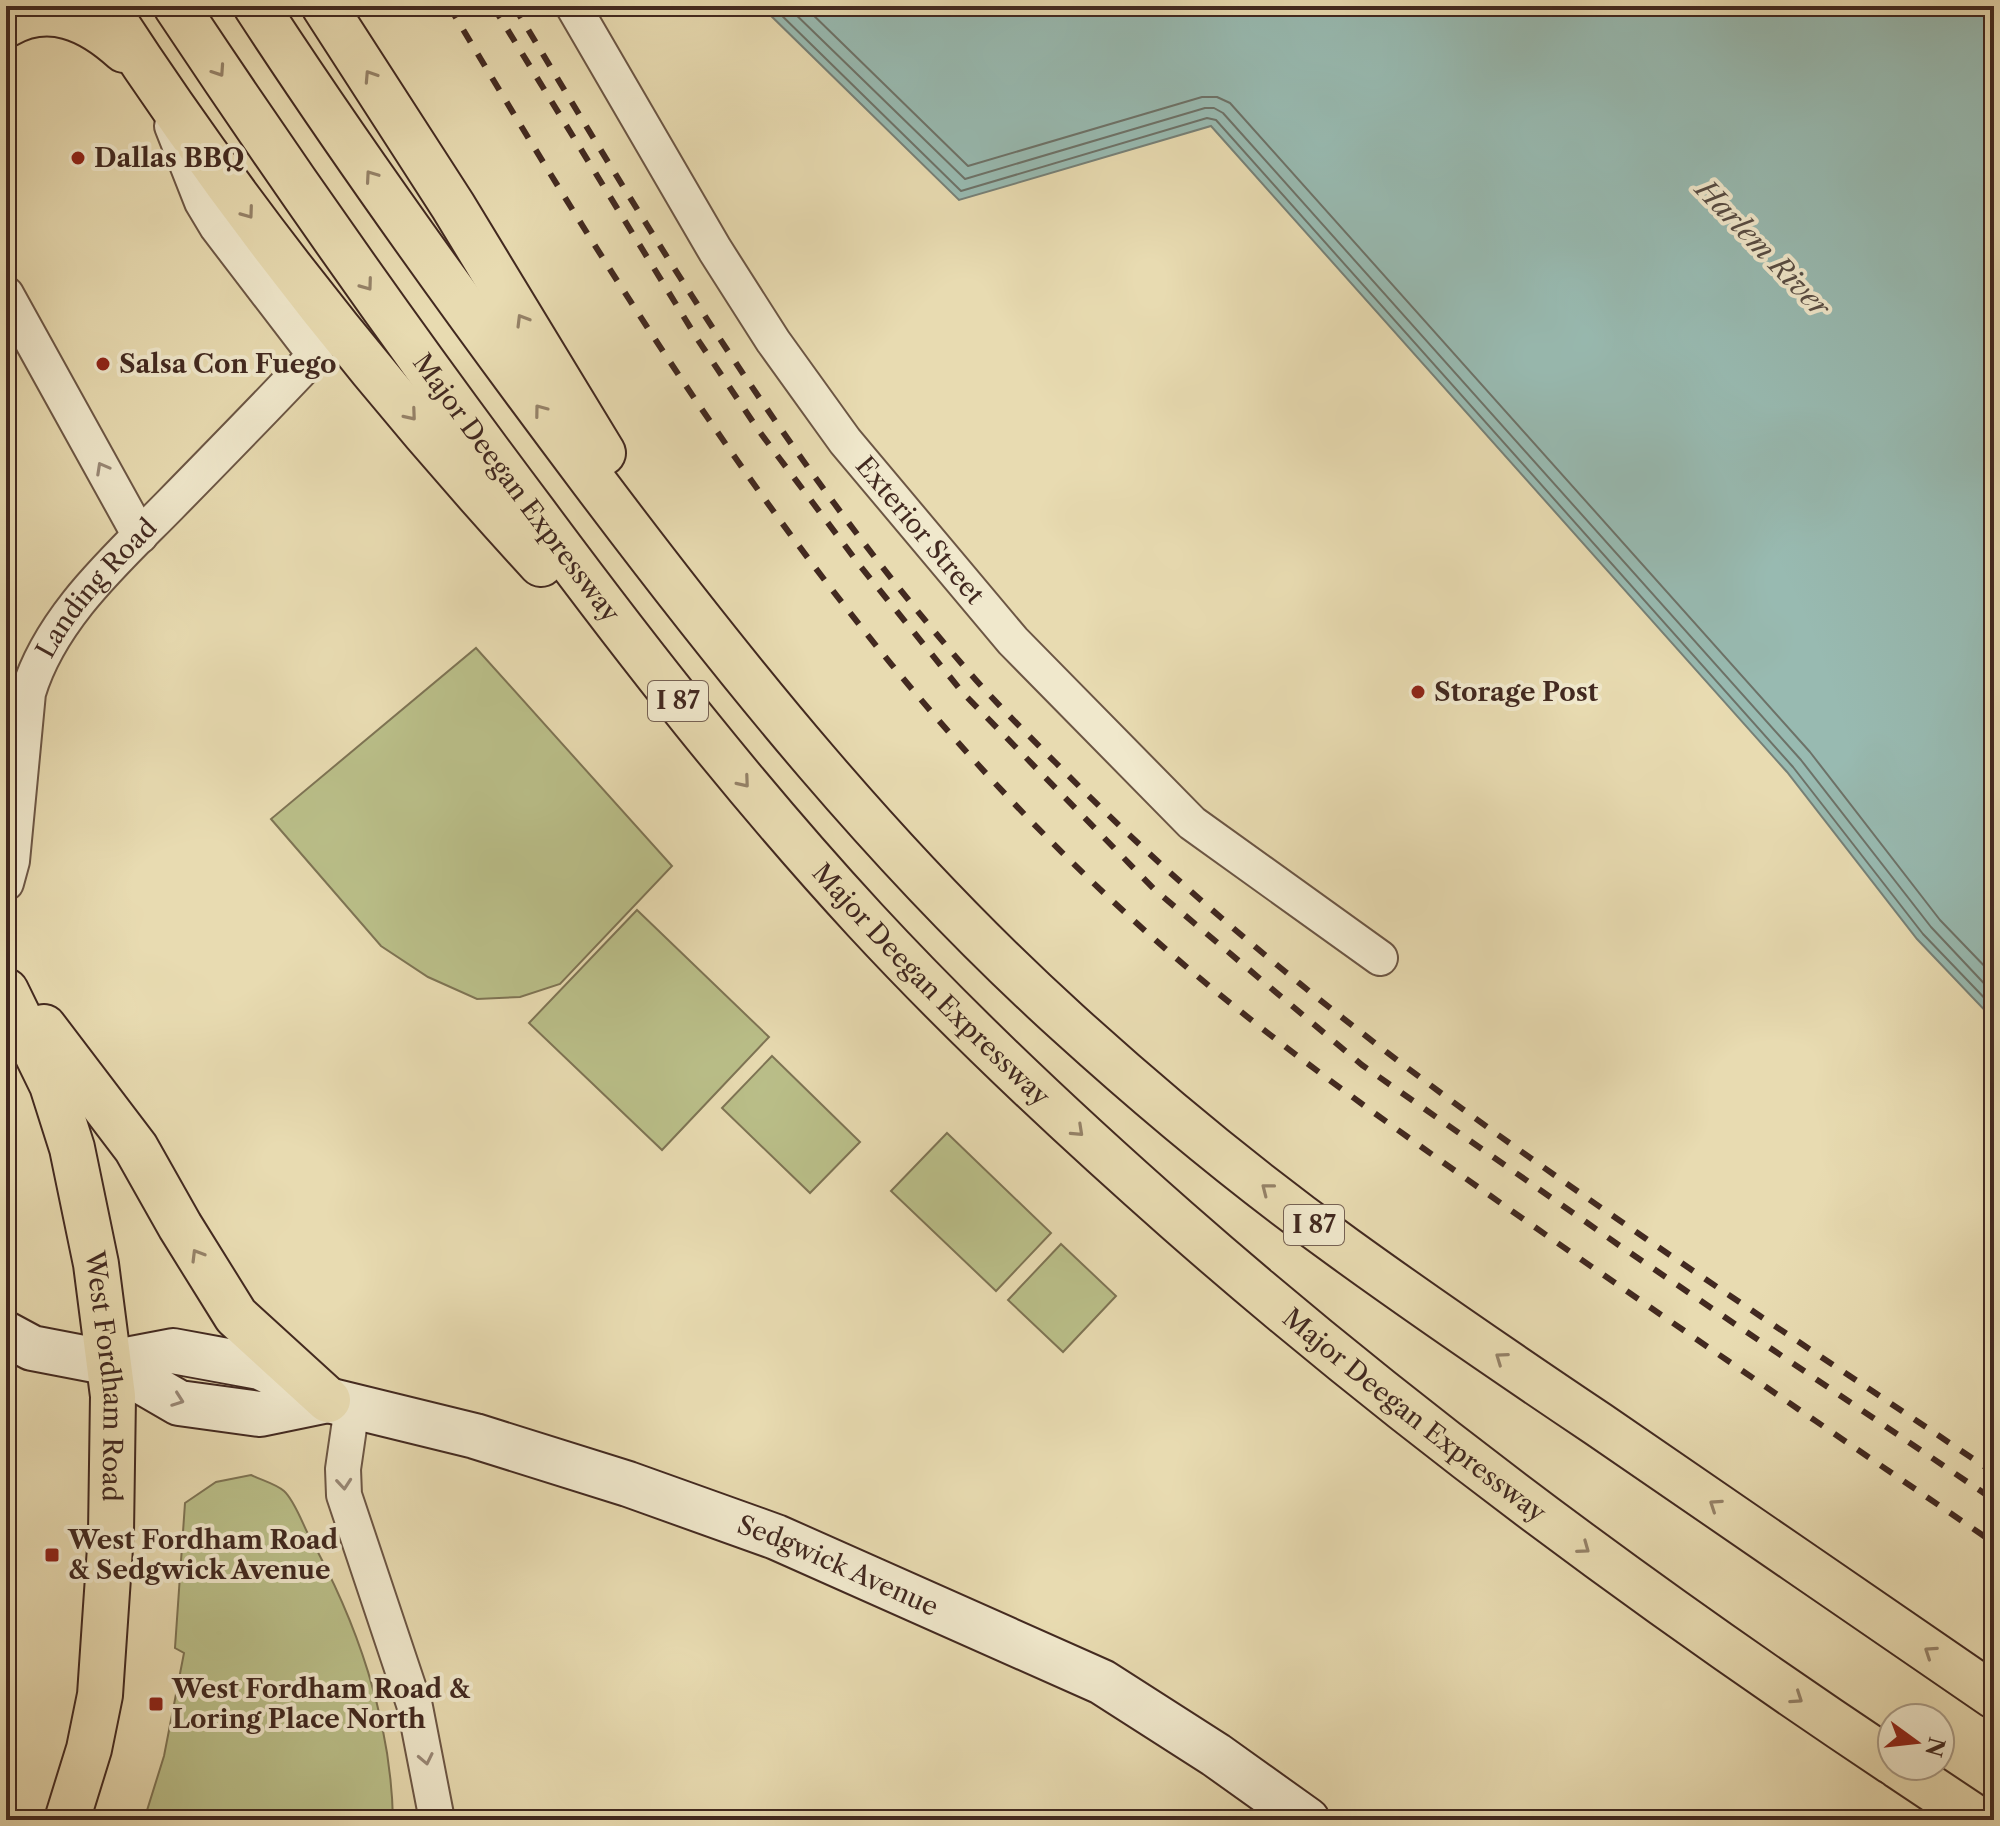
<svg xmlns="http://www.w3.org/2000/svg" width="2000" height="1826" viewBox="0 0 2000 1826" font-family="'Libre Caslon Text',serif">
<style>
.green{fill:#babf89;stroke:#7e7454;stroke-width:2}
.water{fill:#98bab1;stroke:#768077;stroke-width:2}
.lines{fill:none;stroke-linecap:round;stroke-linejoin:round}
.shore{stroke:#6d7268;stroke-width:2}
.minor-casing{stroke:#6c5644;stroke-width:38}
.secondary-casing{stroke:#422920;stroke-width:48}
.primary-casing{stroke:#422920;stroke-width:48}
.motorway-casing{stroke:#422920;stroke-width:48}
.minor{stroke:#f0e8cc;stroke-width:34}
.secondary{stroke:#f0e8cc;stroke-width:44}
.primary{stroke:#e8dbb1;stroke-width:44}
.motorway{stroke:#e8dbb1;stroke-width:44}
.rail{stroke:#422920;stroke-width:6;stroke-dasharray:14 14;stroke-linecap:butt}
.oneway{stroke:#958268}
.oneway2{stroke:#998876}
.poi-dot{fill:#8f2418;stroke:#f0e8cc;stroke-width:3}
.labels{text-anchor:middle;stroke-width:8;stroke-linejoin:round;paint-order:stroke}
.shield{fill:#f0e8cc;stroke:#766254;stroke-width:2}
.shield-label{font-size:24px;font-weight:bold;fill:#422920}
.poi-label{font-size:26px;font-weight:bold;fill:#422920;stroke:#f0e8cc;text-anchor:start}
.street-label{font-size:26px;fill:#422920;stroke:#f0e8cc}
.water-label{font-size:28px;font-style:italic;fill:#584d44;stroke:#f0e8cc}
</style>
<rect width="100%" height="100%" fill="#e8dbb1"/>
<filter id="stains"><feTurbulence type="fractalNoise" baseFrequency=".0025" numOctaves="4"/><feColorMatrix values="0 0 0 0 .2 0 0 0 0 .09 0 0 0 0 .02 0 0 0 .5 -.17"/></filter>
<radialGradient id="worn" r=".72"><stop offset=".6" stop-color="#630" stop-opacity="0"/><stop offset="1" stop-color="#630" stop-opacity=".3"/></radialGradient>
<path class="green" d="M 476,648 L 672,866 L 560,984 L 520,997 L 477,999 L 428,977 L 381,946 L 271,819 Z
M 637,910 L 769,1037 L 662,1150 L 529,1023 Z
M 772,1056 L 860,1142 L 810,1193 L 722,1108 Z
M 947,1133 L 1051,1233 L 996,1291 L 891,1191 Z
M 1061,1244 L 1116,1296 L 1063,1352 L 1008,1300 Z
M 251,1475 C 261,1480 276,1484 284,1491 C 294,1500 302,1522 308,1534 C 357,1621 391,1720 393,1820 L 144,1820 L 164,1756 L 184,1653 L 175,1648 L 185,1503 L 216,1482 Z"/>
<path class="water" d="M 761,6 L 1994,6 L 1994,1020 L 1917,939 L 1787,772 L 1211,126 L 959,200 Z"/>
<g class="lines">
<path class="shore" d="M 772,6 L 961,191 L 1207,118 L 1216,120 L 1793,767 L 1923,934 L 1994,1008
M 787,6 L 965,179 L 1205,108 L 1214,108 L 1223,113 L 1801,760 L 1931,927 L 1994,994
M 804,6 L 968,166 L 1202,97 L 1217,97 L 1230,103 L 1810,752 L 1940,920 L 1994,976"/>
<g class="minor-casing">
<g id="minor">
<path id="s1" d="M 573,6 L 715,250 L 773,341 L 845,441 L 1013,641 L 1192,823 L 1380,958"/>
<path d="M 6,294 L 140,536"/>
<path id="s2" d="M 6,883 L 12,861 L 28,693 C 51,617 116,560 170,505 C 219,455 267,406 315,355 L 217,227 L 202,202 L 172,126"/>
<path d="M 352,1407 L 343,1469 L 344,1495 L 415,1707 L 437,1820"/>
</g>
</g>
<g class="secondary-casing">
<g id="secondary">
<path id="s3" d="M 6,1334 L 32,1348 L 110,1363 L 173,1351 L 260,1367 L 328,1400 L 475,1436 L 628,1484 L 776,1537 L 1102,1682 L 1216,1755 L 1307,1820"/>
<path d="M 110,1363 L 179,1403 L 260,1414 L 328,1400"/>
</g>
</g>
<g class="primary-casing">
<g id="primary">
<path id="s4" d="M 6,991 L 52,1085 L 72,1148 L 96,1264 L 113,1396 L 111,1533 L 100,1695 L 89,1749 L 67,1820"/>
<path d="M 44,1027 L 136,1148 L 180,1226 L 236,1316 L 328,1400"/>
</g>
</g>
<g class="motorway-casing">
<g id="motorway">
<path d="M 105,6 C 233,204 381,390 541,564"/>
<path id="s5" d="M 176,6 C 291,179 410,348 535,514 C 639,654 746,791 865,920 C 963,1026 1069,1125 1178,1221 C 1403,1419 1643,1596 1892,1762"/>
<path d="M 256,6 C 361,167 475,324 591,478 C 737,672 888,860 1068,1023 C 1156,1103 1249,1180 1345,1249 C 1428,1309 1513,1367 1598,1424 C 1730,1515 1862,1605 1994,1696"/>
<path d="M 324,6 L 453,206 L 603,453"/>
<path d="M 6,25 C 49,0 90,19 124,50"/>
<path d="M 1898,1766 L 1979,1820"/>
</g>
</g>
<use href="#minor" class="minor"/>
<use href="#secondary" class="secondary"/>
<use href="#primary" class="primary"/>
<use href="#motorway" class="motorway"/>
<path class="rail" d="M 449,6 C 644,333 847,660 1131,918 C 1249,1026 1379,1117 1509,1209 C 1670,1322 1832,1432 1994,1543
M 493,6 L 698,340 L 759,431 L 861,567 L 963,693 L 1155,890 L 1362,1065 L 1623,1248 L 1994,1500
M 514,6 C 654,240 795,474 975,679 C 1001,708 1029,736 1056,763 C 1332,1045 1670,1253 1994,1473"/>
</g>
<defs><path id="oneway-chevron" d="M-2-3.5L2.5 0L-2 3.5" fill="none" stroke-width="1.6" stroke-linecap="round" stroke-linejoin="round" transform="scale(2)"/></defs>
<g class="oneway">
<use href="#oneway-chevron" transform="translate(219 71) rotate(56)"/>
<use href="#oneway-chevron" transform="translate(370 76) rotate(-123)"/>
<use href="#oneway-chevron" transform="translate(371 176) rotate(-125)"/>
<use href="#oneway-chevron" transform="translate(248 213) rotate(54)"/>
<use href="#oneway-chevron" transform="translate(367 285) rotate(54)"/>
<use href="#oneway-chevron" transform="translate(522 320) rotate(-121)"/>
<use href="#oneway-chevron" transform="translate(540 410) rotate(-127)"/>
<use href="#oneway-chevron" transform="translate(411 415) rotate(50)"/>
<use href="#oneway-chevron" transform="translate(744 782) rotate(50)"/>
<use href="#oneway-chevron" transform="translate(1078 1131) rotate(43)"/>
<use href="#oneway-chevron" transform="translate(1267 1189) rotate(-142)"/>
<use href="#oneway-chevron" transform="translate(197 1255) rotate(-121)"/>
<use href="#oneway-chevron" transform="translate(1501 1358) rotate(-145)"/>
<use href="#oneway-chevron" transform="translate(1715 1505) rotate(-146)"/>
<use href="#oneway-chevron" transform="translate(1584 1548) rotate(36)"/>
<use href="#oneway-chevron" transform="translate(1930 1652) rotate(-146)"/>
<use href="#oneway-chevron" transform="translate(1797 1698) rotate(34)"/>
</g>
<g class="oneway2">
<use href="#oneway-chevron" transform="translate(102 468) rotate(-119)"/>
<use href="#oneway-chevron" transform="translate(178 1400) rotate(20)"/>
<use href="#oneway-chevron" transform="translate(344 1484) rotate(85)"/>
<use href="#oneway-chevron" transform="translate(426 1759) rotate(78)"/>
</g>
<g class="poi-dot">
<circle cx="78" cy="158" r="8"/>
<circle cx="103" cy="364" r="8"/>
<circle cx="1418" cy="692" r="8"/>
<rect x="44" y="1547" width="16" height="16" rx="4"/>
<rect x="148" y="1696" width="16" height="16" rx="4"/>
</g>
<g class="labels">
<g class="shield">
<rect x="648" y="681" width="60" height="40" rx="6"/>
<rect x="1284" y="1205" width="60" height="40" rx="6"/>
</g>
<g class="shield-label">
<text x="678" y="709">I 87</text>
<text x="1314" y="1233">I 87</text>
</g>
<g class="poi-label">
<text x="94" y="167">Dallas BBQ</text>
<text x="119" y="373">Salsa Con Fuego</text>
<text x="1434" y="701">Storage Post</text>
<text x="68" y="1549">West Fordham Road<tspan x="68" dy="30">&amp; Sedgwick Avenue</tspan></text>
<text x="172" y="1698">West Fordham Road &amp;<tspan x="172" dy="30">Loring Place North</tspan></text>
</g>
<g class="street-label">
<text dy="9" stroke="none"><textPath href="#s5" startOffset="590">Major Deegan Expressway</textPath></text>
<text dy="9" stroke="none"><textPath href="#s1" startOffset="630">Exterior Street</textPath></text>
<text dy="9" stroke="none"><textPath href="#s2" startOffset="318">Landing Road</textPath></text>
<text dy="9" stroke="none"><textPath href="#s5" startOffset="1238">Major Deegan Expressway</textPath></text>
<text dy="9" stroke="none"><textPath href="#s4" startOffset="402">West Fordham Road</textPath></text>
<text dy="9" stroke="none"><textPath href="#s5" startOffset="1886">Major Deegan Expressway</textPath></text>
<text dy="9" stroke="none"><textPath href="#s3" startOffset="874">Sedgwick Avenue</textPath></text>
</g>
<g class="water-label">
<text transform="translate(1763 248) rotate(46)" y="10">Harlem River</text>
</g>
</g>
<rect width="2000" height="1826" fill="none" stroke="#e8dbb1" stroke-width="32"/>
<rect x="8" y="8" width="1984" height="1810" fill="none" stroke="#422920" stroke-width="4"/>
<rect x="16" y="16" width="1968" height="1794" fill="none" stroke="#422920" stroke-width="2"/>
<g transform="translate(1916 1742) rotate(105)"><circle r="38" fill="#f0e8cc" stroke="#aa9c87" stroke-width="2"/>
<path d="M0-6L14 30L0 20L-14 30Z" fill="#8f2418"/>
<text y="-12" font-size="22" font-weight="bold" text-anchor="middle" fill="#422920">N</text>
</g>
<rect width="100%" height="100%" filter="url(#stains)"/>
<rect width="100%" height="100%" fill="url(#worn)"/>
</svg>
